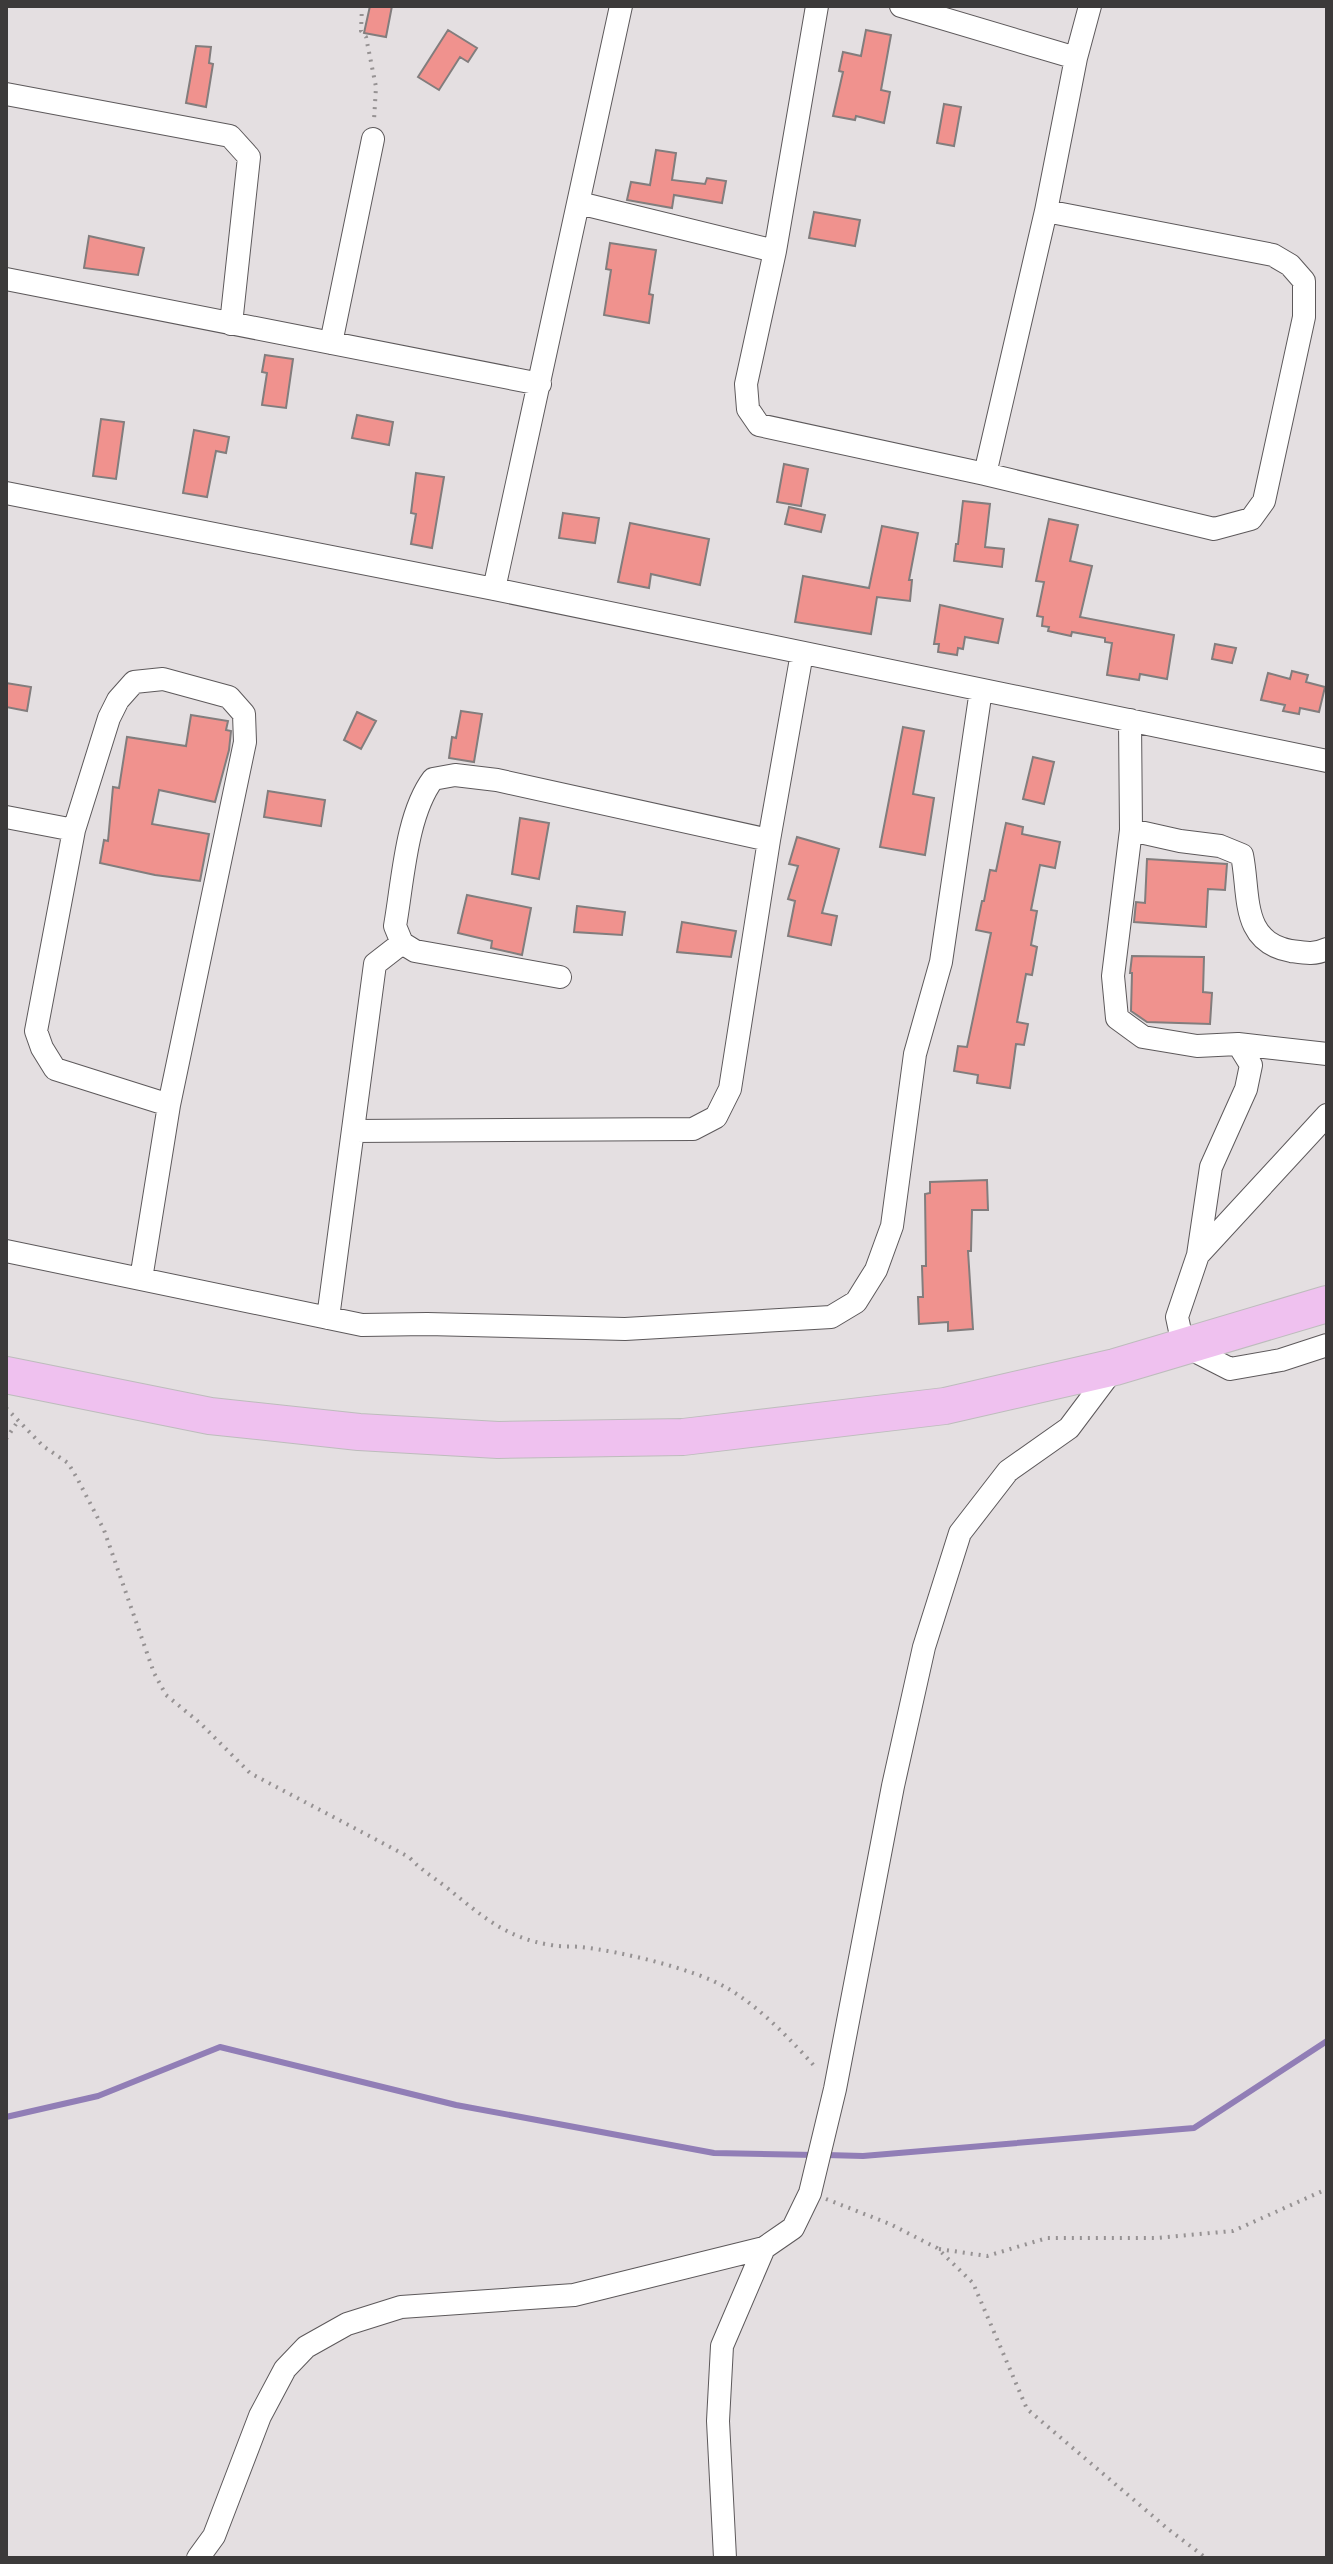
<svg xmlns="http://www.w3.org/2000/svg" width="1333" height="2564" viewBox="0 0 1333 2564" font-family="Montserrat,sans-serif">
<style>
.lines{fill:none;stroke-linecap:round;stroke-linejoin:round}
.stream{stroke:#917eb6;stroke-width:6}
.building{fill:#f0928e;stroke:#827d7d;stroke-width:2}
.street-casing{stroke:#5d595b;stroke-width:24}
.primary-casing{stroke:#bdbcbc;stroke-width:38}
.path{stroke:#969293;stroke-width:4;stroke-dasharray:2 6;stroke-linecap:butt}
.street{stroke:#fff;stroke-width:22}
.primary{stroke:#efc1ef;stroke-width:36}
</style>
<rect width="100%" height="100%" fill="#e4dfe1"/>
<g class="lines">
<path class="stream" d="M 6,2117 L 98,2096 L 220,2047 L 456,2105 L 714,2153 L 815,2155
M 826,2155 L 863,2156 L 1194,2128 L 1327,2041"/>
</g>
<path class="building" d="M 370,6 L 392,6 L 386,37 L 364,33 Z
M 448,30 L 477,48 L 468,62 L 460,57 L 439,90 L 418,77 Z
M 866,30 L 891,35 L 881,90 L 890,92 L 884,123 L 856,116 L 855,120 L 833,116 L 843,72 L 839,71 L 843,52 L 861,56 Z
M 196,46 L 211,47 L 209,63 L 213,64 L 206,107 L 186,103 Z
M 944,104 L 961,107 L 954,146 L 937,143 Z
M 656,150 L 676,153 L 672,180 L 705,184 L 707,178 L 726,181 L 722,203 L 674,195 L 672,208 L 627,200 L 631,182 L 650,185 Z
M 814,212 L 860,220 L 855,246 L 809,238 Z
M 89,236 L 144,248 L 138,275 L 84,268 Z
M 610,243 L 656,250 L 649,294 L 653,295 L 649,323 L 604,315 L 611,270 L 606,269 Z
M 265,355 L 293,359 L 286,408 L 262,405 L 267,373 L 262,372 Z
M 357,415 L 393,422 L 389,445 L 352,438 Z
M 101,419 L 124,422 L 116,479 L 93,476 Z
M 194,430 L 229,437 L 226,453 L 216,451 L 207,497 L 183,493 Z
M 784,464 L 808,469 L 801,506 L 777,502 Z
M 416,473 L 444,477 L 432,548 L 411,544 L 416,514 L 411,513 Z
M 963,501 L 990,504 L 985,547 L 1004,549 L 1002,567 L 954,561 L 956,544 L 958,544 Z
M 789,507 L 825,515 L 821,532 L 785,524 Z
M 563,513 L 599,518 L 595,543 L 559,538 Z
M 1049,519 L 1078,525 L 1070,561 L 1092,566 L 1080,617 L 1174,635 L 1167,679 L 1140,674 L 1139,680 L 1107,675 L 1112,643 L 1105,642 L 1105,638 L 1072,632 L 1071,636 L 1048,631 L 1049,627 L 1042,626 L 1043,617 L 1037,616 L 1044,582 L 1036,581 Z
M 630,523 L 709,539 L 700,585 L 651,574 L 649,588 L 618,582 Z
M 882,526 L 918,533 L 909,580 L 912,580 L 910,601 L 877,597 L 871,634 L 795,622 L 803,576 L 869,588 Z
M 940,605 L 1003,619 L 998,643 L 965,637 L 963,649 L 958,648 L 957,655 L 938,652 L 939,644 L 934,644 Z
M 1215,644 L 1236,648 L 1232,663 L 1212,659 Z
M 1292,671 L 1308,675 L 1306,682 L 1325,687 L 1319,712 L 1300,708 L 1299,714 L 1283,711 L 1285,705 L 1261,700 L 1268,673 L 1290,679 Z
M 6,683 L 31,687 L 27,711 L 6,707 Z
M 461,711 L 482,714 L 474,762 L 449,758 L 452,737 L 456,738 Z
M 357,712 L 376,721 L 361,749 L 344,740 Z
M 191,715 L 228,721 L 226,730 L 231,731 L 229,750 L 215,802 L 159,790 L 152,824 L 209,834 L 200,881 L 155,875 L 100,863 L 104,840 L 108,841 L 113,787 L 119,788 L 127,737 L 186,746 Z
M 903,727 L 924,731 L 913,794 L 934,798 L 925,855 L 880,847 Z
M 1033,757 L 1054,762 L 1044,804 L 1023,799 Z
M 268,791 L 325,800 L 321,826 L 264,817 Z
M 520,818 L 549,823 L 539,879 L 512,874 Z
M 1006,823 L 1023,827 L 1022,834 L 1060,842 L 1055,868 L 1040,865 L 1031,910 L 1037,911 L 1031,945 L 1037,947 L 1032,975 L 1026,974 L 1017,1022 L 1028,1024 L 1024,1045 L 1016,1044 L 1010,1088 L 977,1083 L 978,1075 L 954,1071 L 958,1046 L 967,1047 L 991,933 L 976,930 L 982,901 L 984,901 L 990,870 L 996,871 Z
M 797,837 L 839,849 L 822,913 L 837,916 L 831,945 L 788,936 L 795,901 L 788,899 L 798,866 L 789,864 Z
M 1147,859 L 1227,864 L 1225,890 L 1208,889 L 1206,927 L 1134,922 L 1136,902 L 1145,903 Z
M 467,895 L 531,908 L 522,955 L 491,948 L 492,941 L 458,933 Z
M 577,906 L 625,912 L 622,935 L 574,932 Z
M 682,922 L 736,931 L 731,957 L 677,952 Z
M 1132,956 L 1204,957 L 1203,992 L 1212,993 L 1210,1024 L 1147,1022 L 1131,1011 L 1132,973 L 1130,973 Z
M 987,1180 L 988,1210 L 972,1210 L 971,1251 L 968,1251 L 973,1329 L 948,1331 L 948,1322 L 919,1324 L 918,1297 L 923,1297 L 922,1266 L 926,1266 L 925,1194 L 930,1193 L 930,1182 Z"/>
<g class="lines">
<g class="street-casing">
<path id="street" d="M 817,6 L 775,251 L 746,384 L 748,409 L 759,425 L 985,474 L 1214,529 L 1251,519 L 1264,501 L 1304,317 L 1304,281 L 1290,265 L 1273,255 L 1046,211 L 1076,58 L 1090,6
M 901,6 L 1076,58
M 6,94 L 230,136 L 249,157 L 231,324
M 579,203 L 775,251
M 6,279 L 540,384
M 331,343 L 373,139
M 985,474 L 1046,211
M 6,493 L 494,589 L 1327,761
M 494,589 L 621,6
M 1130,720 L 1131,830 L 1113,976 L 1117,1018 L 1143,1037 L 1197,1046 L 1238,1044 L 1327,1054
M 6,817 L 74,830
M 1131,830 L 1180,841 L 1220,846 L 1242,855 C 1250,894 1240,942 1291,951 C 1305,953 1314,955 1327,949
M 560,977 L 415,951 L 402,943 L 395,926 C 403,881 406,815 433,779 L 455,775 L 497,780 L 769,840
M 1238,1044 L 1251,1065 L 1246,1089 L 1211,1167 L 1198,1255 L 1177,1317 L 1183,1345 L 1230,1369 L 1281,1360 L 1327,1345
M 353,1131 L 693,1129 L 716,1117 L 730,1089 L 769,840 L 802,653
M 6,1251 L 362,1325 L 427,1324 L 625,1329 L 831,1317 L 856,1302 L 876,1270 L 892,1226 L 915,1054 L 941,962 L 981,690
M 1198,1255 L 1327,1115
M 141,1279 L 169,1105 L 245,742 L 244,714 L 229,697 L 163,679 L 134,682 L 118,700 L 109,718 L 74,830 L 36,1031 L 42,1048 L 55,1069 L 169,1105
M 328,1318 L 375,964 L 402,943
M 198,2558 L 214,2536 L 260,2416 L 285,2369 L 306,2347 L 347,2324 L 401,2307 L 574,2295 L 764,2248
M 725,2558 L 718,2421 L 722,2346 L 764,2248 L 793,2228 L 810,2193 L 835,2089 L 893,1786 L 924,1647 L 960,1533 L 1008,1471 L 1069,1428 L 1114,1368"/>
</g>
<g class="primary-casing">
<path id="primary" d="M 6,1375 L 210,1416 L 359,1432 L 498,1440 L 683,1437 L 945,1406 L 1115,1367 L 1327,1304"/>
</g>
<path class="path" d="M 362,6 L 361,31 L 366,37 L 376,87 L 374,120
M 6,1408 L 43,1446 L 68,1463 L 77,1478 L 104,1530 L 154,1673 L 166,1695 L 200,1723 L 250,1773 L 409,1857 C 422,1871 432,1876 446,1887 C 481,1915 505,1938 551,1945 C 561,1947 571,1946 581,1947 C 619,1951 695,1969 727,1988 C 760,2007 792,2041 817,2069
M 6,1439 L 18,1421
M 826,2199 L 890,2224 L 937,2248 L 973,2283 L 1027,2409 L 1168,2529 L 1206,2558
M 939,2249 L 987,2256 L 1047,2238 L 1156,2238 L 1233,2231 L 1327,2189"/>
<use href="#street" class="street"/>
<use href="#primary" class="primary"/>
</g>
<rect width="1333" height="2564" fill="none" stroke="#3c3a3a" stroke-width="16"/>
</svg>
